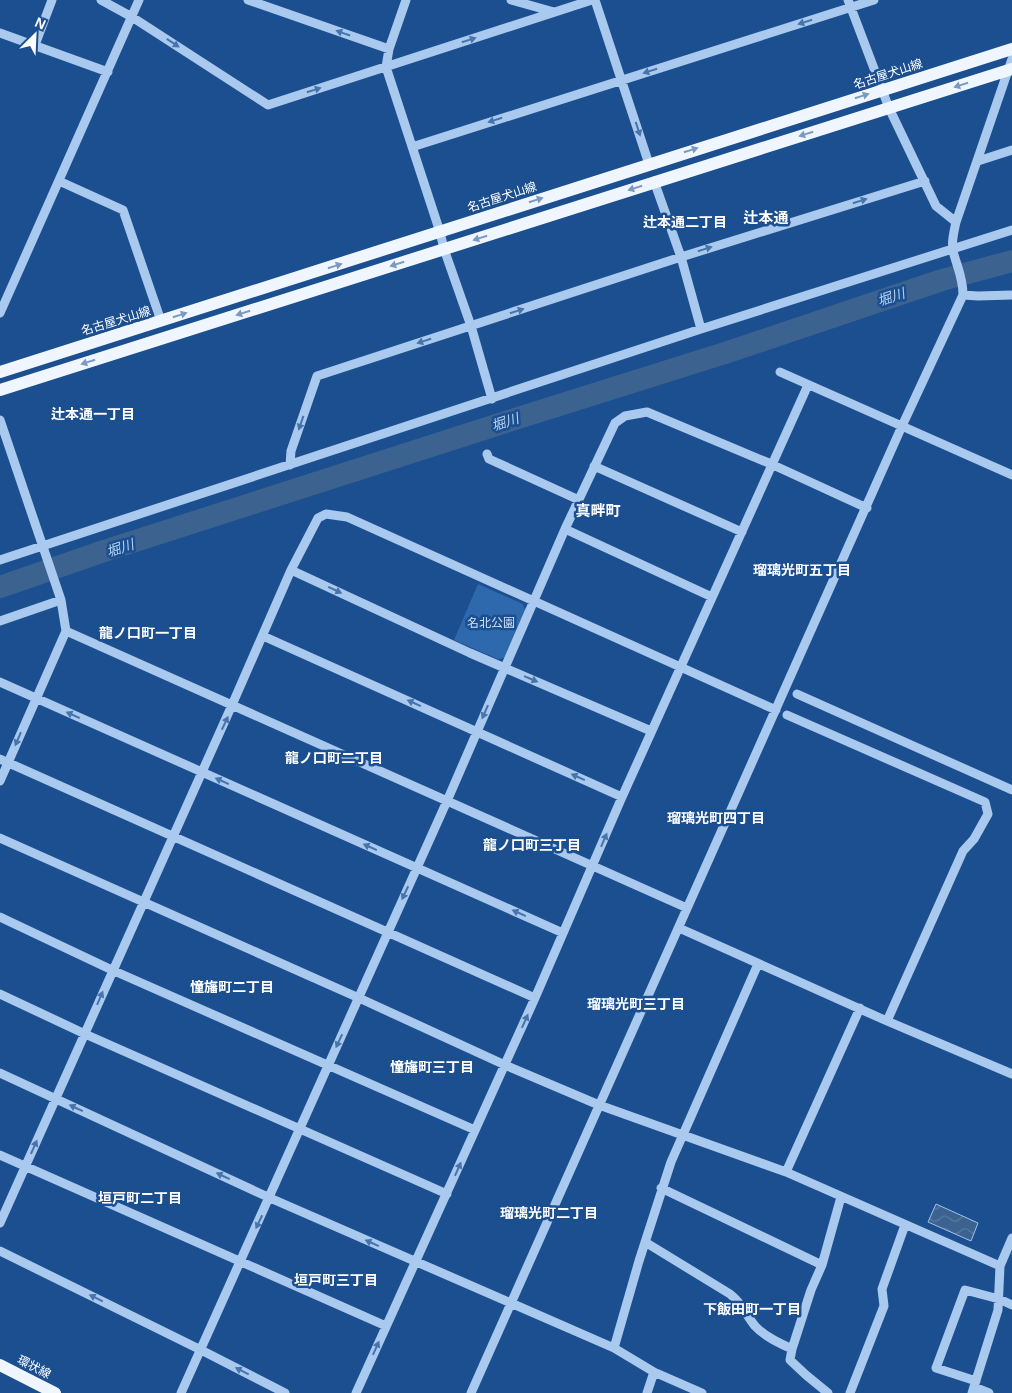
<svg xmlns="http://www.w3.org/2000/svg" width="1012" height="1393" viewBox="0 0 1012 1393" font-family="Arial,'Noto Sans JP',sans-serif">
<style>
.park{fill:#2e69ad}
.water{fill:url(#water-waves);stroke:#9cc4f0}
.lines{fill:none;stroke-linecap:round;stroke-linejoin:round}
.river{stroke:#3c6290;stroke-width:22}
.minor{stroke:#a9c9ee;stroke-width:9}
.major{stroke:#f0f6ff;stroke-width:12}
.oneway{fill:#4674ac}
.oneway2{fill:#7b9ac1}
.labels{text-anchor:middle;stroke-width:5;stroke-linejoin:round;paint-order:stroke}
.street-label{font-size:12px;fill:#fff;stroke:#1b4f8f}
.park-label{font-size:12px;fill:#cfe3fa;stroke:#1b4f8f}
.neighbourhood-label{font-size:14px;font-weight:bold;fill:#fff;stroke:#1b4f8f}
.water-label{font-size:14px;font-style:italic;fill:#b5d3f5;stroke:#1b4f8f}
.quarter-label{font-size:15px;font-weight:bold;fill:#fff;stroke:#1b4f8f}
</style>
<defs>
<pattern id="water-waves" width="16" height="10" patternUnits="userSpaceOnUse" patternTransform="scale(1.25)"><rect width="16" height="10" fill="#3c6290"/><path d="M0 5q4-4 8 0t8 0" fill="none" stroke="#597aa1"/></pattern>
</defs>
<rect width="100%" height="100%" fill="#1b4f8f"/>
<path class="park" d="M 478,584 L 523,604 L 526,613 L 505,658 L 498,659 L 454,640 Z"/>
<path class="water" d="M 936,1204 L 978,1223 L 971,1241 L 928,1222 Z"/>
<g class="lines">
<path class="river" d="M 0,587 L 101,552 L 515,419 L 728,352 L 942,280 L 1012,261"/>
<path class="minor" d="M 101,0 L 132,17 L 268,105 L 592,0
M 248,0 L 389,49
M 406,0 L 389,49 L 386,67 L 440,232 L 444,249 L 471,326 L 492,399
M 511,0 L 554,12
M 595,0 L 649,164
M 848,0 L 889,108 L 936,206 L 956,222
M 0,33 L 108,72
M 35,45 L 52,0
M 412,147 L 874,0
M 978,161 L 1012,150
M 59,181 L 123,210 L 161,321
M 654,181 L 681,257 L 701,329
M 963,295 L 978,296 L 1012,295
M 0,313 L 139,0
M 780,372 L 1012,475
M 0,420 L 61,600 L 66,631 L 0,781
M 487,454 L 489,459 L 579,500
M 290,465 L 291,451 L 317,376 L 681,257 L 925,181
M 594,466 L 742,532
M 565,529 L 712,597
M 0,560 L 701,329 L 1012,230
M 291,570 L 470,653 L 651,731
M 0,621 L 61,600
M 66,631 L 687,908
M 263,636 L 622,797
M 0,682 L 563,933
M 797,694 L 1012,790
M 787,715 L 985,802 L 988,814 L 974,839 L 963,851 L 887,1021
M 0,759 L 535,998
M 0,838 L 359,998 L 505,1065 L 599,1105 L 786,1172 L 1000,1266
M 0,917 L 112,970 L 475,1130
M 679,928 L 887,1021 L 1012,1074
M 0,994 L 85,1034 L 447,1194
M 0,1073 L 270,1198 L 614,1348 L 654,1372 L 702,1393
M 0,1155 L 386,1326
M 786,1172 L 860,1008
M 661,1188 L 822,1265
M 0,1223 L 232,705 L 291,570 L 318,518 L 326,514 L 347,517 L 776,710
M 645,1242 L 730,1294 C 744,1305 745,1314 755,1326 C 764,1336 779,1343 792,1349
M 0,1251 L 201,1350 L 285,1393
M 614,1348 L 639,1261 L 671,1162 L 758,964
M 976,1381 L 936,1368 L 965,1290 L 999,1299 L 1012,1305
M 974,1387 L 989,1393
M 181,1393 L 447,801 L 565,529 L 615,423 L 625,416 L 647,412 L 771,464 L 867,508
M 356,1393 L 535,998 L 622,797 L 808,385
M 471,1393 L 902,426 L 963,295 C 963,277 957,267 953,251 C 951,242 954,231 956,222 L 1012,59
M 647,1393 L 654,1372
M 828,1393 L 806,1375 L 790,1360 L 792,1349 L 811,1290 L 822,1265 L 841,1197
M 850,1393 L 884,1306 L 882,1289 L 905,1225
M 972,1393 L 998,1310 L 1000,1266 L 1012,1238"/>
<path class="major" d="M 0,372 L 1012,49
M 0,390 L 1012,69
M 0,1365 L 55,1393"/>
</g>
<defs><path id="oneway-solid" d="M-6-.8H1V-3.2L6.5 0L1 3.2V.8H-6Z" transform="scale(1.25)"/></defs>
<g class="oneway">
<use href="#oneway-solid" transform="translate(805 22) rotate(162)"/>
<use href="#oneway-solid" transform="translate(343 33) rotate(-161)"/>
<use href="#oneway-solid" transform="translate(469 40) rotate(-18)"/>
<use href="#oneway-solid" transform="translate(173 43) rotate(33)"/>
<use href="#oneway-solid" transform="translate(650 71) rotate(162)"/>
<use href="#oneway-solid" transform="translate(314 90) rotate(-18)"/>
<use href="#oneway-solid" transform="translate(495 120) rotate(162)"/>
<use href="#oneway-solid" transform="translate(638 129) rotate(72)"/>
<use href="#oneway-solid" transform="translate(860 201) rotate(-17)"/>
<use href="#oneway-solid" transform="translate(705 249) rotate(-17)"/>
<use href="#oneway-solid" transform="translate(517 311) rotate(-18)"/>
<use href="#oneway-solid" transform="translate(424 341) rotate(162)"/>
<use href="#oneway-solid" transform="translate(301 423) rotate(109)"/>
<use href="#oneway-solid" transform="translate(335 590) rotate(25)"/>
<use href="#oneway-solid" transform="translate(531 679) rotate(23)"/>
<use href="#oneway-solid" transform="translate(414 703) rotate(-156)"/>
<use href="#oneway-solid" transform="translate(485 712) rotate(114)"/>
<use href="#oneway-solid" transform="translate(73 715) rotate(-156)"/>
<use href="#oneway-solid" transform="translate(225 723) rotate(-65)"/>
<use href="#oneway-solid" transform="translate(18 739) rotate(113)"/>
<use href="#oneway-solid" transform="translate(578 777) rotate(-156)"/>
<use href="#oneway-solid" transform="translate(222 781) rotate(-156)"/>
<use href="#oneway-solid" transform="translate(604 840) rotate(-67)"/>
<use href="#oneway-solid" transform="translate(370 847) rotate(-156)"/>
<use href="#oneway-solid" transform="translate(405 893) rotate(115)"/>
<use href="#oneway-solid" transform="translate(519 913) rotate(-156)"/>
<use href="#oneway-solid" transform="translate(100 998) rotate(-67)"/>
<use href="#oneway-solid" transform="translate(525 1021) rotate(-66)"/>
<use href="#oneway-solid" transform="translate(339 1041) rotate(115)"/>
<use href="#oneway-solid" transform="translate(76 1108) rotate(-155)"/>
<use href="#oneway-solid" transform="translate(34 1147) rotate(-66)"/>
<use href="#oneway-solid" transform="translate(458 1169) rotate(-66)"/>
<use href="#oneway-solid" transform="translate(223 1176) rotate(-155)"/>
<use href="#oneway-solid" transform="translate(259 1222) rotate(115)"/>
<use href="#oneway-solid" transform="translate(372 1243) rotate(-156)"/>
<use href="#oneway-solid" transform="translate(96 1298) rotate(-154)"/>
<use href="#oneway-solid" transform="translate(376 1348) rotate(-66)"/>
<use href="#oneway-solid" transform="translate(242 1371) rotate(-153)"/>
</g>
<g class="oneway2">
<use href="#oneway-solid" transform="translate(961 85) rotate(162)"/>
<use href="#oneway-solid" transform="translate(862 96) rotate(-18)"/>
<use href="#oneway-solid" transform="translate(806 134) rotate(163)"/>
<use href="#oneway-solid" transform="translate(691 150) rotate(-18)"/>
<use href="#oneway-solid" transform="translate(635 188) rotate(162)"/>
<use href="#oneway-solid" transform="translate(536 200) rotate(-18)"/>
<use href="#oneway-solid" transform="translate(480 238) rotate(162)"/>
<use href="#oneway-solid" transform="translate(397 264) rotate(162)"/>
<use href="#oneway-solid" transform="translate(335 266) rotate(-18)"/>
<use href="#oneway-solid" transform="translate(243 313) rotate(162)"/>
<use href="#oneway-solid" transform="translate(180 315) rotate(-18)"/>
<use href="#oneway-solid" transform="translate(88 362) rotate(162)"/>
</g>
<g class="labels">
<g class="street-label">
<text transform="translate(888 74) rotate(-18)" y="4">名古屋犬山線</text>
<text transform="translate(502 197) rotate(-18)" y="4">名古屋犬山線</text>
<text transform="translate(116 321) rotate(-17)" y="4">名古屋犬山線</text>
<text transform="translate(34 1367) rotate(27)" y="4">環状線</text>
</g>
<g class="park-label">
<text x="491" y="627">名北公園</text>
</g>
<g class="neighbourhood-label">
<text x="685" y="227">辻本通二丁目</text>
<text x="93" y="419">辻本通一丁目</text>
<text x="802" y="575">瑠璃光町五丁目</text>
<text x="148" y="638">龍ノ口町一丁目</text>
<text x="334" y="763">龍ノ口町二丁目</text>
<text x="716" y="823">瑠璃光町四丁目</text>
<text x="532" y="850">龍ノ口町三丁目</text>
<text x="232" y="992">憧旛町二丁目</text>
<text x="636" y="1009">瑠璃光町三丁目</text>
<text x="432" y="1072">憧旛町三丁目</text>
<text x="140" y="1203">垣戸町二丁目</text>
<text x="549" y="1218">瑠璃光町二丁目</text>
<text x="336" y="1285">垣戸町三丁目</text>
<text x="752" y="1314">下飯田町一丁目</text>
</g>
<g class="water-label">
<text transform="translate(891 297) rotate(-18)" y="5">堀川</text>
<text transform="translate(505 422) rotate(-18)" y="5">堀川</text>
<text transform="translate(120 548) rotate(-18)" y="5">堀川</text>
</g>
<g class="quarter-label">
<text x="766" y="223">辻本通</text>
<text x="598" y="516">真畔町</text>
</g>
</g>
<g transform="translate(35 35) rotate(24)" stroke="#1b4f8f" stroke-width="4" paint-order="stroke">
<path d="M0-4L9 19L0 12L-9 19Z" fill="#ffffff"/>
<text y="-8" font-size="14" font-weight="bold" text-anchor="middle" fill="#ffffff">N</text>
</g>
</svg>
